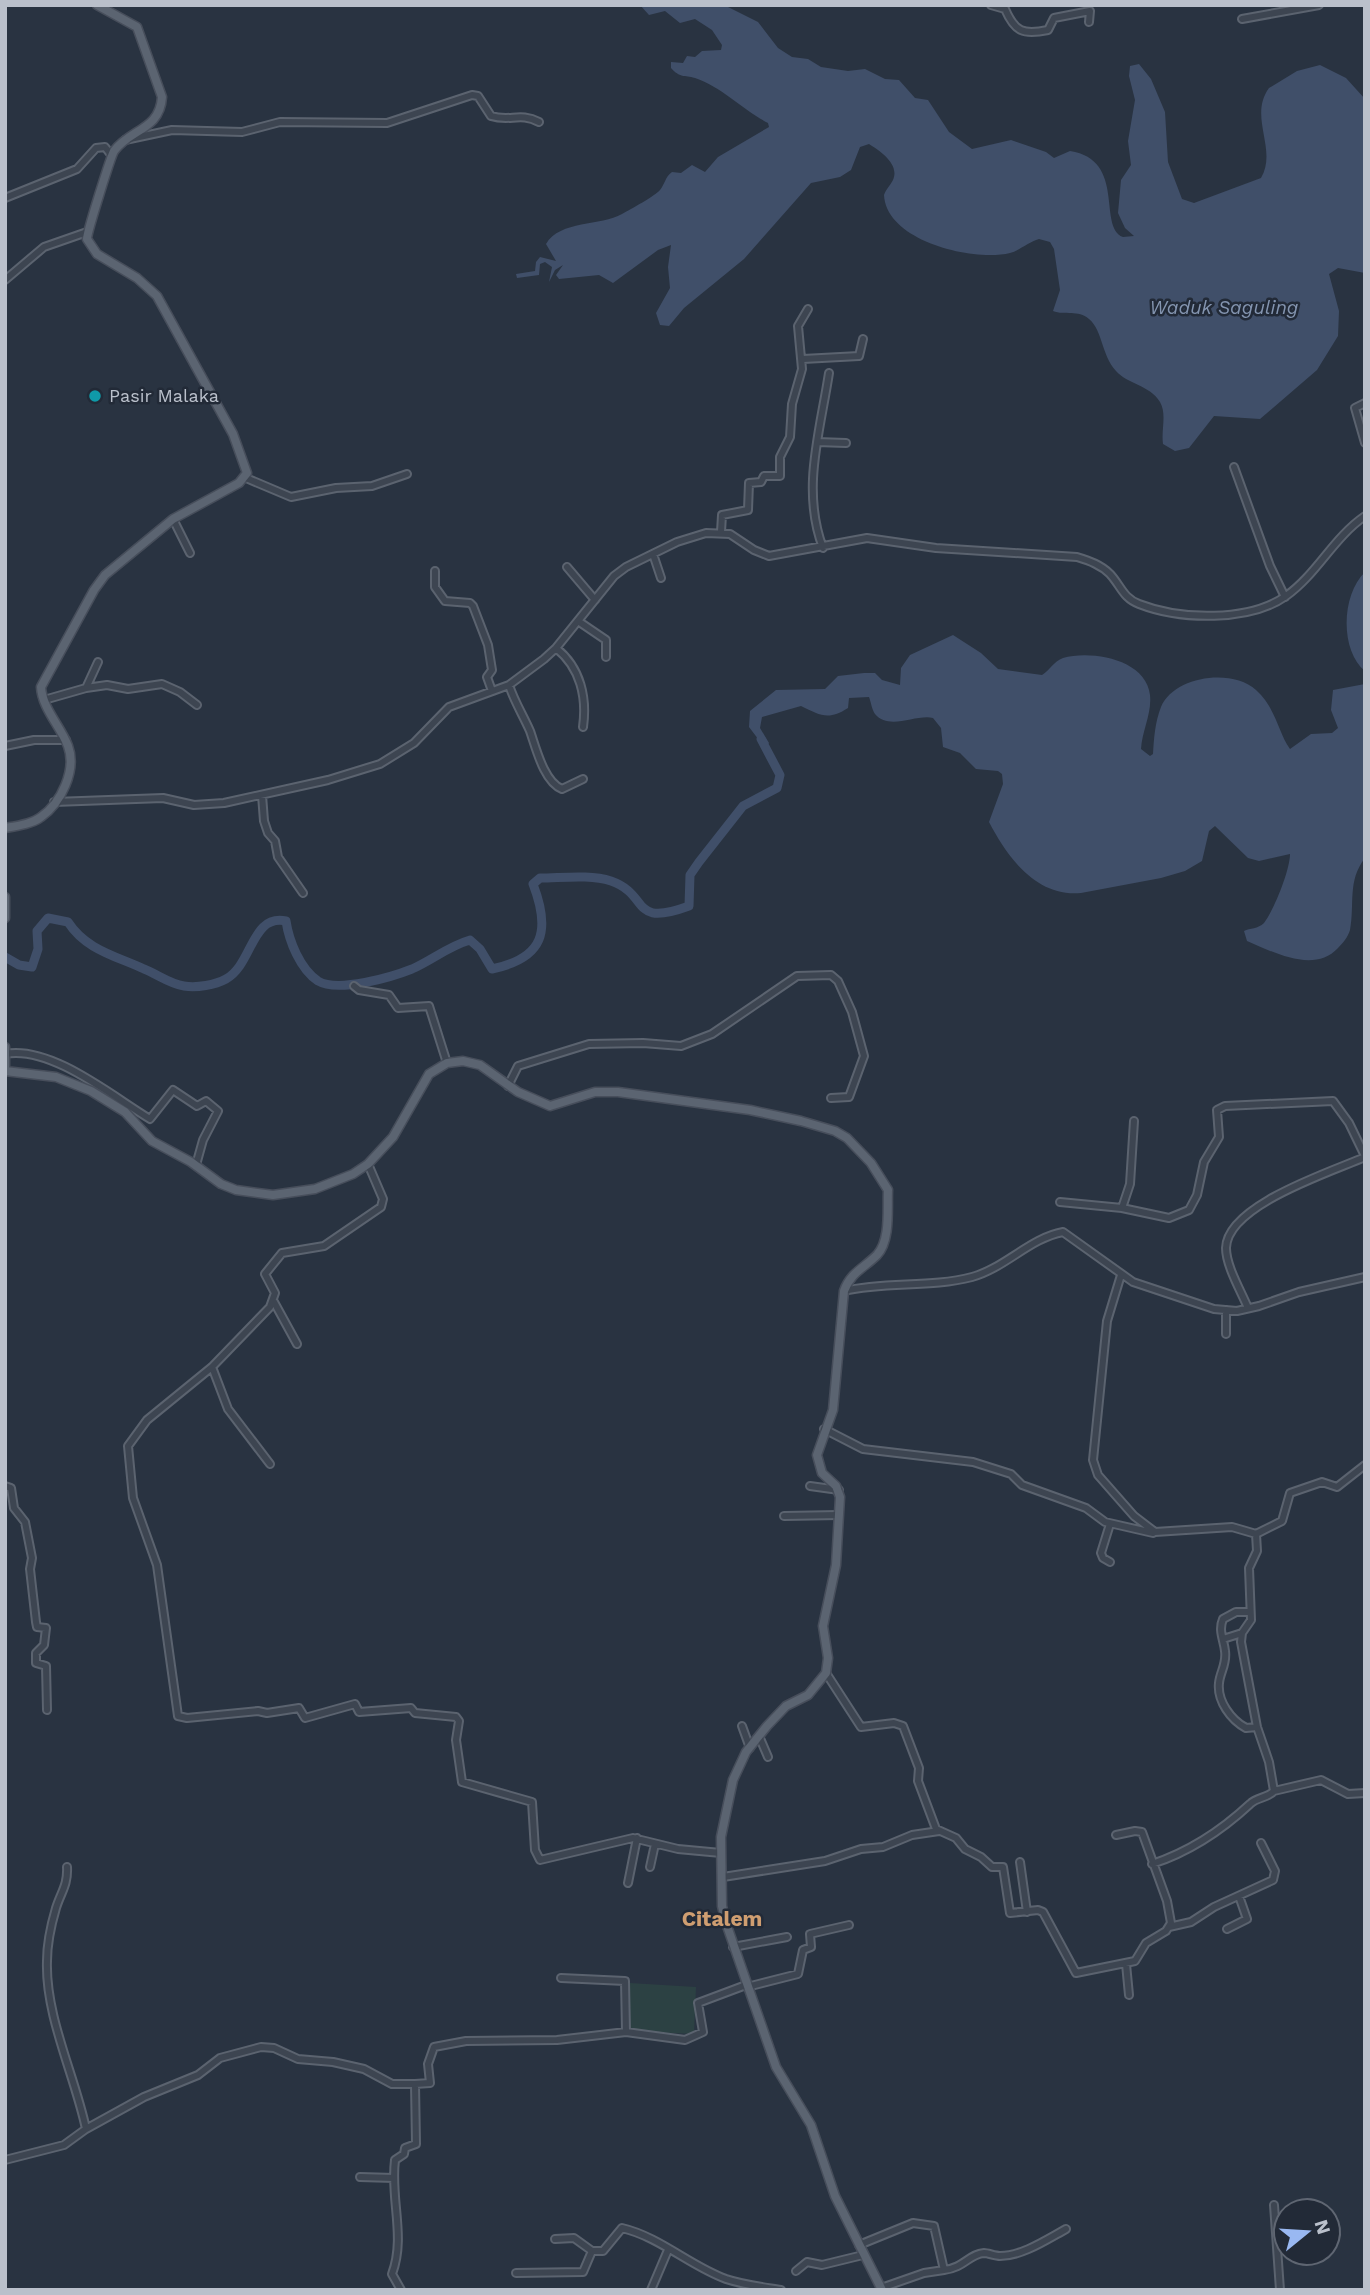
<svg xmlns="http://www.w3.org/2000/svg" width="1370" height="2295" viewBox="0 0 1370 2295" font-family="'Work Sans',sans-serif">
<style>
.green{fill:#2c4143}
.water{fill:#404f69}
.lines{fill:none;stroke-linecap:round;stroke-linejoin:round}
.river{stroke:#404f69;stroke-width:9}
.minor-casing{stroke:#5b636f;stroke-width:10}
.major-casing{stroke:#474e5b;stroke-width:11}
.minor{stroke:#3d4551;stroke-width:6}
.major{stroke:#5b6471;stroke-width:8}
.culture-dot{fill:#0f9aa8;stroke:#222a37;stroke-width:2.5}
.labels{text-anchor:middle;stroke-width:5;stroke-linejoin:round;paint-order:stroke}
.poi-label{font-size:18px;fill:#bac0cb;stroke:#222a37;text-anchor:start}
.water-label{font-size:19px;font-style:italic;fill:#8495b0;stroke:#222a37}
.quarter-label{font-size:21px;font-weight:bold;fill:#cf9e71;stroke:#222a37}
</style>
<rect width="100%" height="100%" fill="#293341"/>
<path class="green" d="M 630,1983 L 696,1987 L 694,2034 L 628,2031 Z"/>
<path class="water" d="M 640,5 L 724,5 L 758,22 L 778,48 L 792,57 L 808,59 L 821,67 L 848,71 L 865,69 L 885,79 L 899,80 L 915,98 L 928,100 L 949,132 L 972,149 L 1011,140 L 1046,152 L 1054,158 L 1070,151 C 1127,160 1097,227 1123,237 L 1134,236 L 1125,228 L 1118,213 L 1121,180 L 1131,165 L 1128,141 L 1135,100 L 1129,76 L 1130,66 L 1139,64 L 1151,79 L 1165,112 L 1168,162 L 1182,199 L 1194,203 L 1261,178 C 1278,149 1248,117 1269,88 L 1297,71 L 1320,65 L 1346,78 L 1365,99 L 1365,273 L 1338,268 L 1329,274 L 1339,311 L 1338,336 L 1317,370 L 1260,419 L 1214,416 L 1189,448 L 1175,451 L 1163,444 C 1161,430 1167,414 1160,402 C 1150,385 1127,384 1116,371 C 1101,354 1103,331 1089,319 C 1078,309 1065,316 1053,311 L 1060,290 L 1054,249 L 1050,242 L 1039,239 C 1029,242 1020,250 1010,253 C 973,262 886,241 884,195 C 886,189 890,186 893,180 C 900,164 880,151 869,144 L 860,147 L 851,170 L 840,177 L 811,183 L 744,259 L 684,308 L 669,326 L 660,325 L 656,313 L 670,288 L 668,267 L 671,245 L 658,250 L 613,283 L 599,275 L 559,279 L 556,275 L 563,265 L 555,270 L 549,282 L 552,267 L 545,262 L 540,264 L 539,275 L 517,278 L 516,274 L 535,271 L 536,262 L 540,257 L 556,261 L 546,244 C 560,220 601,226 622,214 C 631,209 655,196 660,190 C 665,184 665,177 672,172 L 681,173 L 692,165 L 705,172 L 718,157 L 769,127 L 768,123 C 743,110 722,87 695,78 C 684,75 680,78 671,68 L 671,62 L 683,63 L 687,56 L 695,57 L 702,51 L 721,50 L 722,45 L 712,30 L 695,19 L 680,23 L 665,11 L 649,15 Z
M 1365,572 L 1365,671 C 1340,651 1341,595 1365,572 Z
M 953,635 L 981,653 L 998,669 L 1042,675 C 1050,670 1054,661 1063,658 C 1091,650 1146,659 1150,695 C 1152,713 1142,731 1141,749 L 1150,756 L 1153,754 C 1154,738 1155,722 1161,707 C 1174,676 1232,668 1256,690 C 1276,708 1278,732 1290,749 L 1311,734 L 1332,733 L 1338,728 L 1331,710 L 1333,690 L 1365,684 L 1365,858 C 1347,881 1355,904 1350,930 C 1348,937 1343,943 1338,948 C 1314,974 1273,952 1247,941 L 1244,931 C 1250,928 1258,929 1264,923 C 1274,910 1290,870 1290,854 L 1259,861 L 1248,858 L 1215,826 L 1209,831 L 1202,861 L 1185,871 L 1161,878 L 1081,893 C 1036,897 1008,858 989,822 L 1003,784 L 1002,774 L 998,771 L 976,769 L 960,753 L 943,747 L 941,728 L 933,718 C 916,714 889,731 875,714 C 872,710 871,702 869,697 L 849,698 L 848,708 C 828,721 820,715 801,706 L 762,717 L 760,728 L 769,743 L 765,748 L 749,727 L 750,711 L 776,690 L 825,689 L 838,676 L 864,673 L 875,673 L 882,680 L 900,685 L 901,668 L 910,655 Z"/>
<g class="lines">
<path class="river" d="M 5,957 L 19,965 L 32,967 L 38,949 L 37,931 L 48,918 L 68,922 C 86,950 116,956 144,969 C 157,974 170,984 184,986 C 197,988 215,985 226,979 C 253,964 251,914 286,921 C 289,941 300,969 318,981 C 338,993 392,977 412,969 C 432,960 449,946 470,940 L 480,949 L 492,969 C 544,958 551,931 533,884 L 540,878 C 561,878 590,874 611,881 C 651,895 629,928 689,906 L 690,875 L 699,862 L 743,806 L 777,788 L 780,775 L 761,739"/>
<g class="minor-casing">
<path id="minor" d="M 991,5 L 1005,9 C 1015,32 1023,35 1048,30 L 1054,18 L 1090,11 L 1089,22
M 1242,19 L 1319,5
M 125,140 L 172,130 L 242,132 L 280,122 L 387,123 L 472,95 L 478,96 L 491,116 C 510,122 520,112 539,122
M 5,198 L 77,169 L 96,148 L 105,147 L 112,156
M 5,280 L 44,247 L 87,232
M 803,359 L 859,356 L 863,339
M 1365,403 L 1355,408 L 1365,443
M 817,442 L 846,443
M 1234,467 L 1270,566 L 1285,597
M 246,478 L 291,497 L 336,488 L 372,486 L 407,474
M 173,519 L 190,553
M 721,532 L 722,515 L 748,510 L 749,483 L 761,482 L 764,476 L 780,476 L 780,457 L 790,437 L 792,404 L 802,369 L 798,326 L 808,309
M 823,548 C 801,490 820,432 829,373
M 653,554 L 661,578
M 567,567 L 595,600
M 435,571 L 435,587 L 445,601 L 470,603 L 473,606 L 488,645 L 492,670 L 487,677 L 492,691
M 578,621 L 606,640 L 606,657
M 556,648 C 581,668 587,698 583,727
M 509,685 C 514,701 523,715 530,731 C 536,748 544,782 562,789 L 583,779
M 86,688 L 98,662
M 44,700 L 86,688 L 107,685 L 128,689 L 162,684 L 180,692 L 197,705
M 5,746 L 34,740 L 66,740
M 262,795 L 264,821 L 268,833 L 275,841 L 278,857 L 303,893
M 54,802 L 163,798 L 194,805 L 224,803 L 328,780 L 380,764 L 414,743 L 449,707 L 509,685 L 544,659 L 556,648 L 614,576 L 626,567 L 677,542 L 706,533 L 730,534 L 754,550 L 769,556 L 867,538 L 936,548 L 1077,557 C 1090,561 1101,565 1110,574 C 1121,586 1123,598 1139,604 C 1180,620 1249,622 1286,596 C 1317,574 1333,538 1365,516
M 354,986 L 359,990 L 389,995 L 398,1008 L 429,1006 L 447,1063
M 5,1054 C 51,1045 113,1097 150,1119 L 173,1090 L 197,1106 L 206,1101 L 218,1111 L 203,1140 L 196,1165
M 508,1086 L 518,1066 L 589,1044 L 643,1043 L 681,1046 L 712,1034 L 797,976 L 831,975 L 838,981 L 852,1012 L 864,1056 L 849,1097 L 831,1098
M 1134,1121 L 1130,1184 L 1122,1208 L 1169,1218 L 1189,1210 L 1197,1195 L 1204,1162 L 1219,1137 L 1217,1110 L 1225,1106 L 1333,1101 L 1349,1123 L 1365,1156
M 368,1164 L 383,1199 L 381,1207 L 324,1246 L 282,1253 L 265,1274 L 275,1293 L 270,1307 L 212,1367 L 147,1420 L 128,1446 L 133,1498 L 157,1565 L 178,1716 L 187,1718 L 258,1711 L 267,1713 L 299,1708 L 305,1718 L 355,1704 L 359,1712 L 411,1708 L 415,1713 L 456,1717 L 459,1721 L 456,1740 L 462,1782 L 532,1802 L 535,1850 L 540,1860 L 633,1838 L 678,1849 L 721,1853
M 1060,1202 L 1122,1208
M 1121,1275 L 1107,1321 L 1093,1460 L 1098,1475 L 1134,1516 L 1155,1532 L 1232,1527 L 1256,1534 L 1282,1521 L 1290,1493 L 1322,1482 L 1337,1487 L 1365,1465
M 844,1291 C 886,1281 930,1288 972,1277 C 1005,1268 1030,1238 1063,1232 L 1133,1282 L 1214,1309 L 1237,1311 L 1259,1306 L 1299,1292 L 1365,1277
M 274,1302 L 297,1344
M 1248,1308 C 1241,1291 1226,1266 1226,1248 C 1227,1205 1331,1172 1365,1157
M 1226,1310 L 1226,1334
M 212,1367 L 228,1409 L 270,1464
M 824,1429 L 863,1449 L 973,1462 L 1011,1474 L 1022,1485 L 1086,1508 L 1105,1522 L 1153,1533
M 5,1486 L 11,1488 L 14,1508 L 25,1522 L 32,1558 L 30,1569 L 36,1622 L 37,1627 L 46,1628 L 44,1645 L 36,1653 L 36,1663 L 46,1666 L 47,1710
M 810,1486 L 839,1490
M 784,1516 L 839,1515
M 1110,1524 L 1101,1553 L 1103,1558 L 1110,1562
M 1250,1612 L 1236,1612 L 1223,1619 C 1218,1631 1224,1640 1225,1651 C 1227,1664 1220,1672 1219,1683 C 1217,1701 1231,1720 1246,1728 L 1257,1727
M 1223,1639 L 1242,1633
M 826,1673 L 861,1727 L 894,1723 L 903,1726 L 919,1768 L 918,1781 L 936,1829 L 956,1838 L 965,1849 L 981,1857 L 992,1867 L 1003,1867 L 1010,1913 L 1038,1910 L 1043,1912 L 1076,1973 L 1135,1961 L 1146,1943 L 1166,1931 L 1171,1923 L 1167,1901 L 1142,1832 L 1135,1831 L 1116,1835
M 742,1726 L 750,1748
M 759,1736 L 768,1757
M 1274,1791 L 1321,1780 L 1348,1794 L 1365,1793
M 1020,1862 L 1027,1912
M 1152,1864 C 1189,1852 1222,1830 1250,1804 C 1257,1797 1268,1798 1274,1791 L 1269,1762 L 1257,1727 L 1241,1642 L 1242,1633 L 1251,1620 L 1249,1568 L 1257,1551 L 1256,1534
M 67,1867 C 68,1885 61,1892 56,1908 C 51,1925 47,1943 47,1961 C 45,2016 75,2076 86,2129
M 650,1867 L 655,1844
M 723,1877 L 825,1861 L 861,1849 L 883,1847 L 912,1835 L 939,1831
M 628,1883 L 637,1838
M 1169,1927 L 1191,1922 L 1214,1907 L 1273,1880 L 1275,1871 L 1261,1843
M 1227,1929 L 1247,1919 L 1239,1896
M 733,1947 L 787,1937
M 1126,1964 L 1129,1995
M 561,1978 L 625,1981 L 626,2032
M 747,1987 L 798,1974 L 803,1950 L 811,1947 L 810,1934 L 849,1925
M 5,2160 L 64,2145 L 86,2129 L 144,2097 L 198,2075 L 220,2058 L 261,2047 L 274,2048 L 298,2059 L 333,2062 L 364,2069 L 392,2084 L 415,2084
M 360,2177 L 394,2178
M 1274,2205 L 1280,2290
M 555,2239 L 574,2238 L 592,2251 L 603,2251 L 622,2228 C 660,2237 690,2266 726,2279 C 744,2285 763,2287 781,2290
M 859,2245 L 913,2223 L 934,2226 L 944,2270 L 924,2273 L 881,2288
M 944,2270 C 964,2268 969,2254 984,2253 C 988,2253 995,2256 1000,2256 C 1022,2256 1046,2240 1066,2229
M 796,2271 L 807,2262 L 822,2265 L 863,2255
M 516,2273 L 583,2272 L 592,2251
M 401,2290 L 392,2274 C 406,2237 390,2199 395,2160 L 404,2154 L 405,2148 L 416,2144 L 415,2084 L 430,2083 L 428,2064 L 434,2047 L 466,2041 L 557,2040 L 626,2032 L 685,2040 L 703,2032 L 698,2003 L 746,1985
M 651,2290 L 668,2250"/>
</g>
<g class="major-casing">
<path id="major" d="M 5,828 C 17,826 32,824 41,817 C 61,803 77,770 68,746 C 61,727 42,708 41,687 L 94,590 L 105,575 L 173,519 L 239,483 L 247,473 L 233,434 L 157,296 L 137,278 L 97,254 L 87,239 C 87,232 111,156 114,151 C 130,129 160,130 162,97 L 137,27 L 97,5
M 5,897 L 5,918
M 5,1047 L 5,1071 L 56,1077 L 91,1091 L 125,1112 L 152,1141 L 191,1162 L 221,1184 L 236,1190 L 273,1195 L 315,1189 L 353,1174 L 368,1164 L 393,1137 L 429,1074 L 447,1063 L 463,1061 L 480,1065 L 518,1092 L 550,1106 L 595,1092 L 618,1092 L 750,1110 L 801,1121 L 835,1131 L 847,1138 L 871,1163 L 888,1190 C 887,1208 891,1240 877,1255 C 864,1268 850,1273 844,1291 L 833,1410 L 817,1455 L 822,1473 L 836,1486 L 840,1497 L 836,1565 L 823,1626 L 828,1658 L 826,1673 L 808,1695 L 786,1706 L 767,1726 L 746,1752 L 733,1780 L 721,1837 L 722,1906 L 726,1923 L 776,2067 L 811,2125 L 835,2196 L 882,2290"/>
</g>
<use href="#minor" class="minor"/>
<use href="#major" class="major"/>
</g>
<circle class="culture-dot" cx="95" cy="396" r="7"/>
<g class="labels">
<g class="poi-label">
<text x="109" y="402">Pasir Malaka</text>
</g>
<g class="water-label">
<text x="1224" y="314">Waduk Saguling</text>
</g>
<g class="quarter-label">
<text x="722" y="1926">Citalem</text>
</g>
</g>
<rect width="1370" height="2295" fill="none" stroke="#bac0cb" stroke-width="14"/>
<g transform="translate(1307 2232) rotate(72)"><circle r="33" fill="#222a37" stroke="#5f6672" stroke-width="2"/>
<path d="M0-5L12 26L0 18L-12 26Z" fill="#99b8f2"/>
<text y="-10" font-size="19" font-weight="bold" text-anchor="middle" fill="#bac0cb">N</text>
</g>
</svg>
